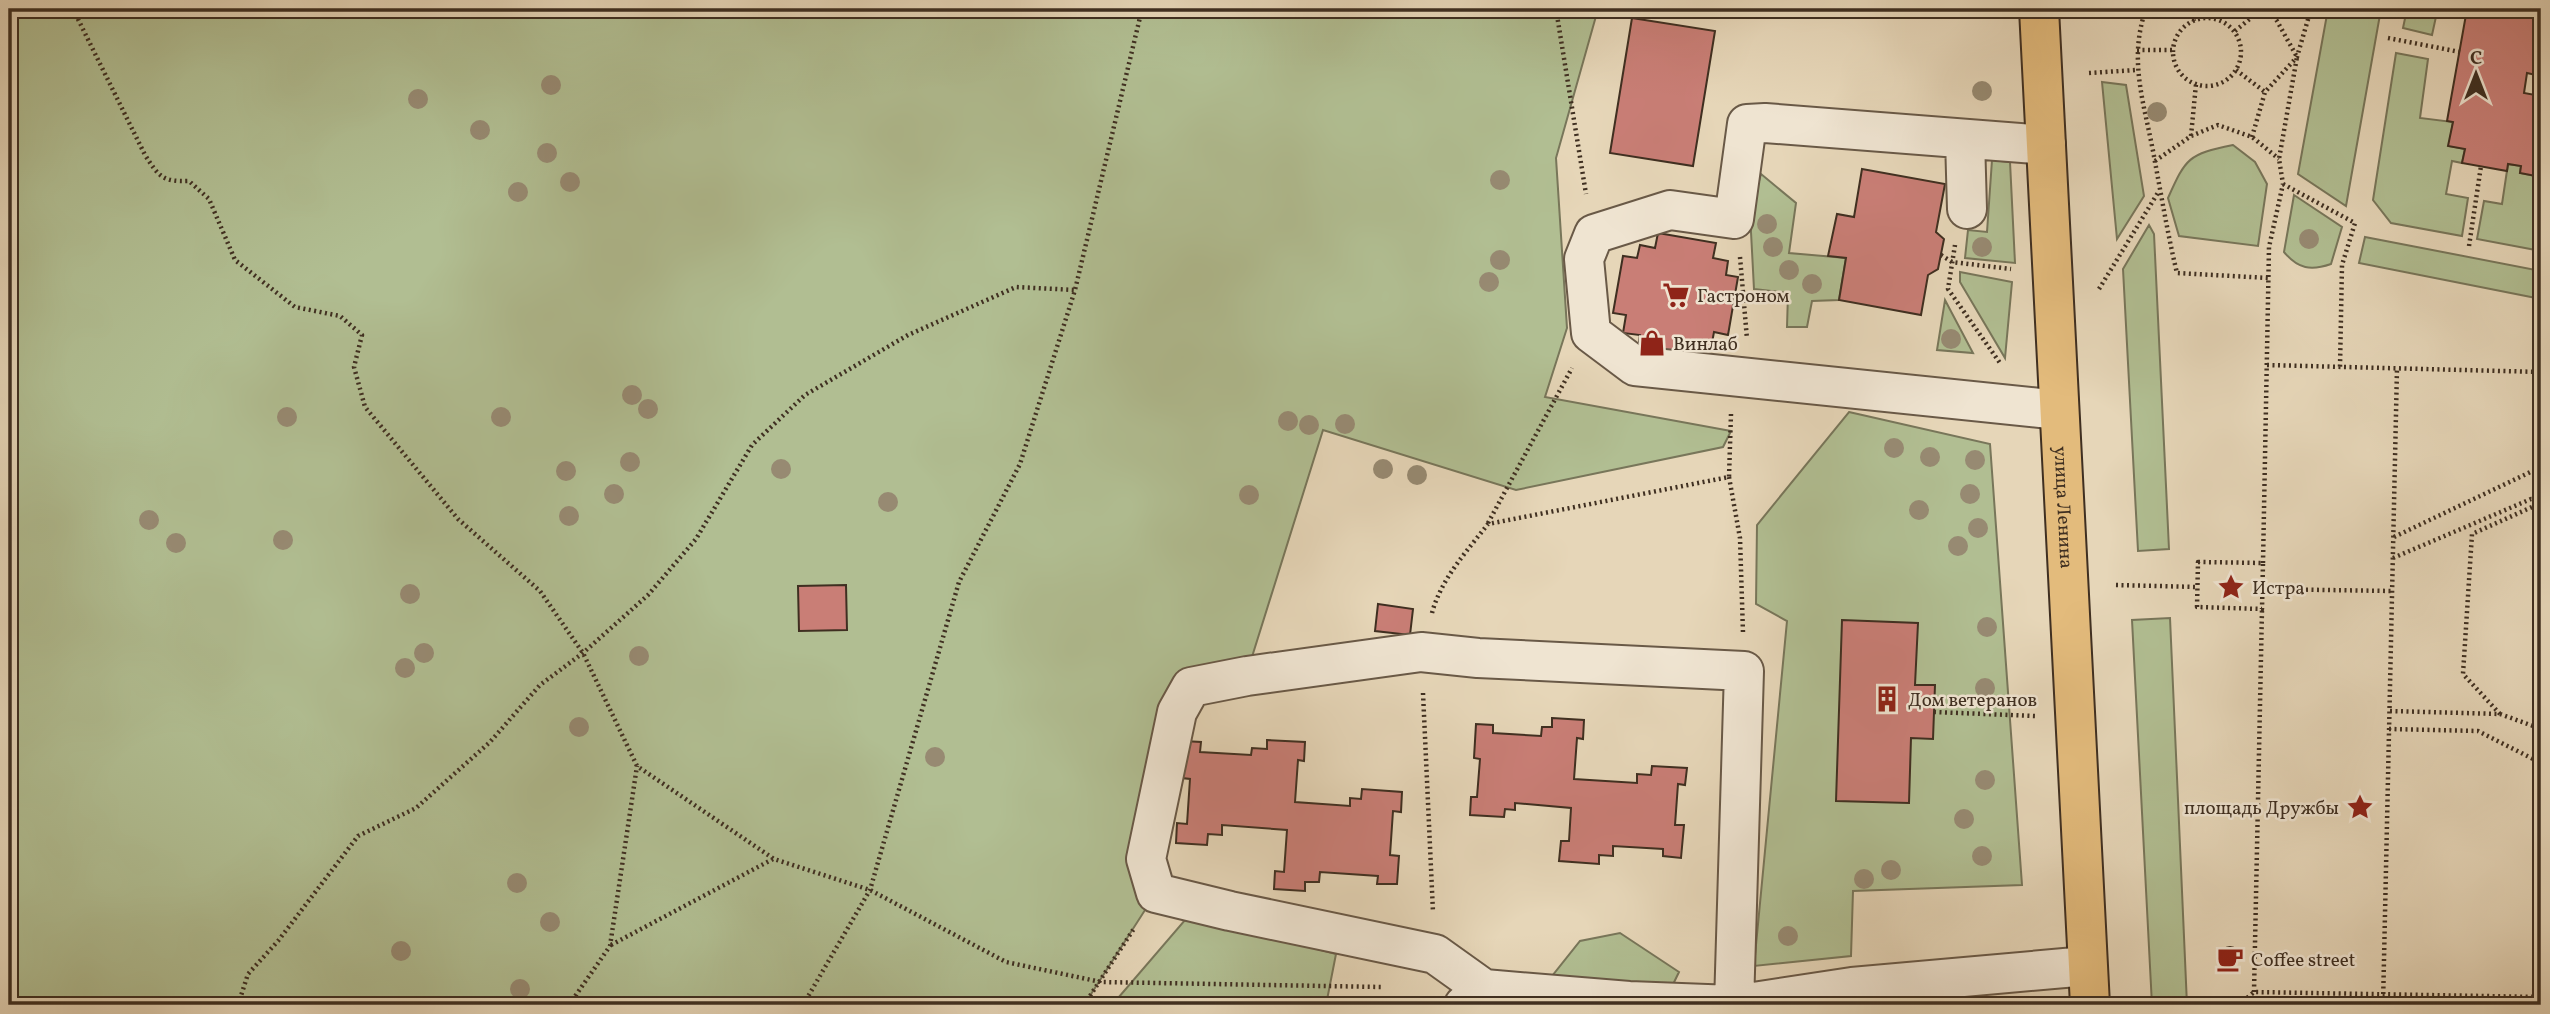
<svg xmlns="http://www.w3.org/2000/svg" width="2550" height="1014" viewBox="0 0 2550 1014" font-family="Vollkorn,serif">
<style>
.green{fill:#b1be92;stroke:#78765a;stroke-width:2}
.building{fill:#c97e76;stroke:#3f2f21;stroke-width:2}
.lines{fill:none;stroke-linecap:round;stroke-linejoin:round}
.minor-casing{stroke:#695947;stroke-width:42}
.major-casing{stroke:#3f2f21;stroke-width:42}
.path{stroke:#3f2f21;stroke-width:4.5;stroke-dasharray:2 3.5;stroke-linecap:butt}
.minor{stroke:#efe4d1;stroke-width:38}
.major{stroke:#e3bb7c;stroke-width:38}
.tree{fill:#978a72}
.labels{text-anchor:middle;stroke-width:5;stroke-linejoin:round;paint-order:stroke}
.poi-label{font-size:19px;fill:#3f2f21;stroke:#efe4d1;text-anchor:start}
.street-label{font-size:19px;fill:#3f2f21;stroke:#efe4d1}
</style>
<rect width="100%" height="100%" fill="#e6d6b8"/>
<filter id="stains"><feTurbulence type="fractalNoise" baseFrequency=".00286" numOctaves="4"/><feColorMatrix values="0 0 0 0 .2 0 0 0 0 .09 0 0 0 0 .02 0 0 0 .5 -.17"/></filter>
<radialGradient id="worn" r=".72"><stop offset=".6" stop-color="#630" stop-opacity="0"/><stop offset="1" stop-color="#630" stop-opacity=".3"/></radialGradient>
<path class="green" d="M 9,9 L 1598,9 L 1556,158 L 1567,328 L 1545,397 L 1731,431 L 1723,447 L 1516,490 L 1323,430 L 1251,660 L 1191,687 L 1156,893 L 1084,1005 L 9,1005 Z
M 2328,9 L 2381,9 L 2346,206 L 2298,174 Z
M 2407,9 L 2467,9 L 2465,18 L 2437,12 L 2432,35 L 2403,28 Z
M 2396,53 L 2428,59 L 2420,118 L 2453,122 L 2449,146 L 2465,149 L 2462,163 L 2452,161 L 2446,194 L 2468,198 L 2462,236 L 2391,223 L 2373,200 Z
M 2102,82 L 2126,85 L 2144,196 L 2117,239 Z
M 2233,145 L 2255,162 L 2267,184 L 2258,246 L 2179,236 L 2168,198 C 2186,158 2188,154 2233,145 Z
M 1992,160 L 2010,162 L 2015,263 L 1965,258 L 1968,230 L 1987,232 Z
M 2508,164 L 2521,166 L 2520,173 L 2541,177 L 2541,251 L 2477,239 L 2484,201 L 2502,204 Z
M 1761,174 L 1796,203 L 1789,253 L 1846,258 L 1839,300 L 1812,301 L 1807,327 L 1787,327 L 1788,293 L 1754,289 L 1750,213 Z
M 2294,195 L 2342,227 L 2331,264 C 2311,271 2298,269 2284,252 Z
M 2149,225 L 2154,234 L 2169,549 L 2138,551 L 2123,269 Z
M 2365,237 L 2541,271 L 2541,299 L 2359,263 Z
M 1960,272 L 2012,282 L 2005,358 L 1960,282 Z
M 1945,300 L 1973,353 L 1937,350 Z
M 1849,412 L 1990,444 L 2022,885 L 1853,891 L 1851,956 L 1754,966 L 1787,621 L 1756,604 L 1757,525 Z
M 2170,618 L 2187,1005 L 2152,1005 L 2132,620 Z
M 1185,920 L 1231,926 L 1336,954 L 1326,1005 L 1112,1005 Z
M 1620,933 L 1679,972 L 1663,1005 L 1529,1005 L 1580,941 Z"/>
<path class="building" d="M 2467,9 L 2538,9 L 2538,13 L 2541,14 L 2541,43 L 2536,75 L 2527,73 L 2524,93 L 2541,96 L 2541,177 L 2520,173 L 2521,166 L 2508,164 L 2507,171 L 2462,163 L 2465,149 L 2448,146 L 2453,122 L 2447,121 Z
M 1632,18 L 1715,31 L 1693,166 L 1610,153 Z
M 1862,169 L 1945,184 L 1936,232 L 1944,239 L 1938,269 L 1928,275 L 1921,315 L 1839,300 L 1846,258 L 1828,256 L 1837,214 L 1854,217 Z
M 1658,233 L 1716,243 L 1713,258 L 1728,261 L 1726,275 L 1738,277 L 1728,335 L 1714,332 L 1711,348 L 1695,345 L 1692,359 L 1638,350 L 1640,335 L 1623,333 L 1626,315 L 1613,313 L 1623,256 L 1637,258 L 1640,245 L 1655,248 Z
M 846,585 L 847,630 L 799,631 L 798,586 Z
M 1378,604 L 1413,609 L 1410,635 L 1375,631 Z
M 1842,620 L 1918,623 L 1915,685 L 1935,685 L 1933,739 L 1911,738 L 1909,803 L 1836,801 Z
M 1552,718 L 1584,720 L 1583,739 L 1577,738 L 1574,779 L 1637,783 L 1637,774 L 1651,775 L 1652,766 L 1687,768 L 1685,785 L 1678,784 L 1675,825 L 1684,825 L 1681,858 L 1663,856 L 1663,849 L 1613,846 L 1613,856 L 1599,855 L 1599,864 L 1559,861 L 1561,841 L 1569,841 L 1571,808 L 1515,803 L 1515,810 L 1505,809 L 1504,817 L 1470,815 L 1471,797 L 1477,797 L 1480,759 L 1474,758 L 1476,724 L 1493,725 L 1493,733 L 1541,736 L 1542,727 L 1552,727 Z
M 1267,740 L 1305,742 L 1304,761 L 1298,760 L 1295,802 L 1350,806 L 1350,798 L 1361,799 L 1362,789 L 1402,792 L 1401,812 L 1393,811 L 1390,855 L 1399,856 L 1397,884 L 1377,884 L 1378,876 L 1320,872 L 1319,882 L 1305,882 L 1305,891 L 1274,889 L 1275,871 L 1284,872 L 1287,830 L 1222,825 L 1222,835 L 1208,834 L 1207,845 L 1176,843 L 1177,823 L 1187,824 L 1190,779 L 1182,778 L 1184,741 L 1201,742 L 1200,752 L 1251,755 L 1252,748 L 1267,749 Z
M2221 956a9 9 0 1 1 18 0a9 9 0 1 1-18 0Z"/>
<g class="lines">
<g class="minor-casing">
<path id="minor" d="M 1965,139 L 1967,209
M 2046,145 L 1765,123 L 1747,124 L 1734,219 L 1670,210 L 1594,234 L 1584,259 L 1591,333 L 1635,366 L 2059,410
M 1464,1005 L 1484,989 L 1435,954 L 1230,911 L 1156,893 L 1146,859 L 1177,712 L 1191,687 L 1247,676 L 1421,652 L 1478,658 L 1744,671 L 1734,1005
M 1484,1005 L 1484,989 L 1629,1001 L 1733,1005
M 1734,1005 L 1852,987 L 2087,966"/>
</g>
<g class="major-casing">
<g id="major">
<path id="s1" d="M 2039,9 L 2090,1005"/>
</g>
</g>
<path class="path" d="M 73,9 L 145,155 C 159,177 163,182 189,181 L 209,199 L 235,260 L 295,307 L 340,316 L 362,335 L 354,367 L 365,407 L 458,519 L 540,591 L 583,653 L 637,766 L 774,859 L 870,890 L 1006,962 L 1101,982 L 1381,987
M 1556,9 L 1586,194
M 2146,9 C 2127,62 2146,108 2155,162 C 2162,199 2168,236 2177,273 L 2269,278
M 2191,9 L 2194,21
M 2275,9 L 2277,20
M2173 52a34 34 0 1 1 68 0a34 34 0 1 1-68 0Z
M 2235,31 L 2262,9
M 2388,38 L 2460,52
M 2137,50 L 2172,50
M 2236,70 L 2265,92
M 2089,73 L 2136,70
M 2191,136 L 2196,84
M 2252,137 L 2265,92 L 2297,57 L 2311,9
M 2155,161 L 2191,136 L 2218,125 L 2252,137 L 2279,159
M 2283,184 L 2355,223 L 2342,265 L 2340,367
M 1955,245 L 1948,289 L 2000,363
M 2469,246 L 2481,166
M 1941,255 L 1952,262 L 2011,269
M 1740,257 L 1747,339
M 2099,289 L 2159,191
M 2267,365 L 2541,372
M 1729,477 L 1740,538 L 1743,633
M 1488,523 L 1572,368
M 2394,537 L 2541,467
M 2393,558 L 2531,499 L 2541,500
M 2198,562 L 2263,563 L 2262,609 L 2197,607 Z
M 2263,563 L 2269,247 L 2283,184 L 2279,159 L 2297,57 L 2277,21 L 2265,9
M 2116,585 L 2198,587
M 2262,589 L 2392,591
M 1432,613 C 1441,579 1467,551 1488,524 L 1729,477 L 1731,414
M 2541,627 L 2536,727 L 2541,727
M 1423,693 L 1433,912
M 2390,711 L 2500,714 L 2536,727
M 1934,712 L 2035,716
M 2500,714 L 2463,674 L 2472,534 L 2541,503
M 2389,729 L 2478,731 L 2541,763
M 611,945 L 773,859
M 2254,992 L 2262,609
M 576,996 L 581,1005
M 238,1005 L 248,974 L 278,941 L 358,836 L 416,808 L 490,742 L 540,685 L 583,653 L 648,595 L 696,539 L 752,445 L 805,395 L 908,335 L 1016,287 L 1075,290
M 569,1005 L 610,946 L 637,766
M 803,1005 L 870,890 L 959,582 L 1020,464 L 1075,290 L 1142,9
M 1084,1005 L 1135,927
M 2239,1005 L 2254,992 L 2541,997
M 2332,1005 L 2332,994
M 2383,1005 L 2397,368"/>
<use href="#minor" class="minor"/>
<use href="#major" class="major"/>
</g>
<g class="tree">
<circle cx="551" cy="85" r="10"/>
<circle cx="1982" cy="91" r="10"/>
<circle cx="418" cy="99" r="10"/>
<circle cx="2157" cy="112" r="10"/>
<circle cx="480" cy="130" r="10"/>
<circle cx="547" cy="153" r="10"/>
<circle cx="1500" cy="180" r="10"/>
<circle cx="570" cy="182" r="10"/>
<circle cx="518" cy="192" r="10"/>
<circle cx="1767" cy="224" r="10"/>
<circle cx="2309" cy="239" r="10"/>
<circle cx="1773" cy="247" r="10"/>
<circle cx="1982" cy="247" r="10"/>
<circle cx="1500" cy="260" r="10"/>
<circle cx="1789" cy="270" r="10"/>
<circle cx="1489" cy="282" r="10"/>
<circle cx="1812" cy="284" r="10"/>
<circle cx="1951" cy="339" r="10"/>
<circle cx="632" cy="395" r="10"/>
<circle cx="648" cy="409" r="10"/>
<circle cx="287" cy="417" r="10"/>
<circle cx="501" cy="417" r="10"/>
<circle cx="1288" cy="421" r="10"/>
<circle cx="1345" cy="424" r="10"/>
<circle cx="1309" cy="425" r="10"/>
<circle cx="1894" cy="448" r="10"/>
<circle cx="1930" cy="457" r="10"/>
<circle cx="1975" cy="460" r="10"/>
<circle cx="630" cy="462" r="10"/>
<circle cx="781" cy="469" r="10"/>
<circle cx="1383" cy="469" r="10"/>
<circle cx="566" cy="471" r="10"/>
<circle cx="1417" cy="475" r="10"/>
<circle cx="614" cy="494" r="10"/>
<circle cx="1970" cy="494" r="10"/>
<circle cx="1249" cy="495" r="10"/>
<circle cx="888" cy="502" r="10"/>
<circle cx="1919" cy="510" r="10"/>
<circle cx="569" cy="516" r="10"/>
<circle cx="149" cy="520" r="10"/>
<circle cx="1978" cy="528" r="10"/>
<circle cx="283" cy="540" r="10"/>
<circle cx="176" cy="543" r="10"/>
<circle cx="1958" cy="546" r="10"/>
<circle cx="410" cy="594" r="10"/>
<circle cx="1987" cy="627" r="10"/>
<circle cx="424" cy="653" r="10"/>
<circle cx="639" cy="656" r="10"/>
<circle cx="405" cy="668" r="10"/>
<circle cx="1985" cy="688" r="10"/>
<circle cx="579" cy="727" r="10"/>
<circle cx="935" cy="757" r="10"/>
<circle cx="1985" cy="780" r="10"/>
<circle cx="1964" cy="819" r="10"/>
<circle cx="1982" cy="856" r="10"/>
<circle cx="1891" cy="870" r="10"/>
<circle cx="1864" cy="879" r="10"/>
<circle cx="517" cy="883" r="10"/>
<circle cx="550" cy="922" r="10"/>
<circle cx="1788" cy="936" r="10"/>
<circle cx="401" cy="951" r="10"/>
<circle cx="520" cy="989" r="10"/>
</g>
<defs>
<g id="supermarket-bare" transform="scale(2.1)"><path d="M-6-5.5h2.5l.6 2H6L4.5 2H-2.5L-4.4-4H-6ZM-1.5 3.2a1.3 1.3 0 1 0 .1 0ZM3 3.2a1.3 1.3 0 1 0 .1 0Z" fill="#8f2418" stroke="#efe4d1" stroke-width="2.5" paint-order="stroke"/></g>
<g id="shop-bare" transform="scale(2.1)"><path d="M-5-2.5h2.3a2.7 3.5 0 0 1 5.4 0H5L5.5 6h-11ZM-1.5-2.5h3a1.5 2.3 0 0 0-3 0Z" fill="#8f2418" stroke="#efe4d1" stroke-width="2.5" paint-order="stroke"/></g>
<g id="sight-bare" transform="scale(2.1)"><path d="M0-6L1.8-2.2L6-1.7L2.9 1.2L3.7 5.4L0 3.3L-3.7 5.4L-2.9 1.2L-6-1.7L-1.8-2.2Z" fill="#8f2418" stroke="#efe4d1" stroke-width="2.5" paint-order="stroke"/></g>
<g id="building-bare" transform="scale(2.1)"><path d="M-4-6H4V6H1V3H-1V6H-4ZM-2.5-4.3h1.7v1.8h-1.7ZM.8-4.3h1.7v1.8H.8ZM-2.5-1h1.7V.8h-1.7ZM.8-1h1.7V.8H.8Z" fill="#8f2418" stroke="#efe4d1" stroke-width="2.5" paint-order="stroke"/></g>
<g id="cafe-bare" transform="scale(2.1)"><path d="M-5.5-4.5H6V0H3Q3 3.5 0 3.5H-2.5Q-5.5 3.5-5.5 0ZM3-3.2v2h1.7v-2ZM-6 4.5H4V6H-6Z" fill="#8f2418" stroke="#efe4d1" stroke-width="2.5" paint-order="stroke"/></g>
</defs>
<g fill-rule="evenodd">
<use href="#supermarket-bare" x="1676" y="295"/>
<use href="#shop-bare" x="1652" y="343"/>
<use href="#sight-bare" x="2231" y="587"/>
<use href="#building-bare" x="1887" y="699"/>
<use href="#sight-bare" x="2360" y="807"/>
<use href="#cafe-bare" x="2230" y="959"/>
</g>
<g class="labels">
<g class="poi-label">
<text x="1697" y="302">Гастроном</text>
<text x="1673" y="350">Винлаб</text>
<text x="2252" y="594">Истра</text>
<text x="1908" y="706">Дом ветеранов</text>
<text x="2339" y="814" text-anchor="end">площадь Дружбы</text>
<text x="2251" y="966">Coffee street</text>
</g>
<g class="street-label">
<text dy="7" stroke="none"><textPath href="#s1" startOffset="499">улица Ленина</textPath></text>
</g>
</g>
<rect width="2550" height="1014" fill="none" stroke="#e6d6b8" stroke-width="35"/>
<rect x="10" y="10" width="2529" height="993" fill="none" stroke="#3f2f21" stroke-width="3.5"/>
<rect x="18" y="18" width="2515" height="979" fill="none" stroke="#3f2f21" stroke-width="2"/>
<g transform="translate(2476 74)" stroke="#efe4d1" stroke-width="5" paint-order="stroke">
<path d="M0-5L12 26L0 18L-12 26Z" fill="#3f2f21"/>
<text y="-10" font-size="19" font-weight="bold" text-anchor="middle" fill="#3f2f21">С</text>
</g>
<rect width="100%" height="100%" filter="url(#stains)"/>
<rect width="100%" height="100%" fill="url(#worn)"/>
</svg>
